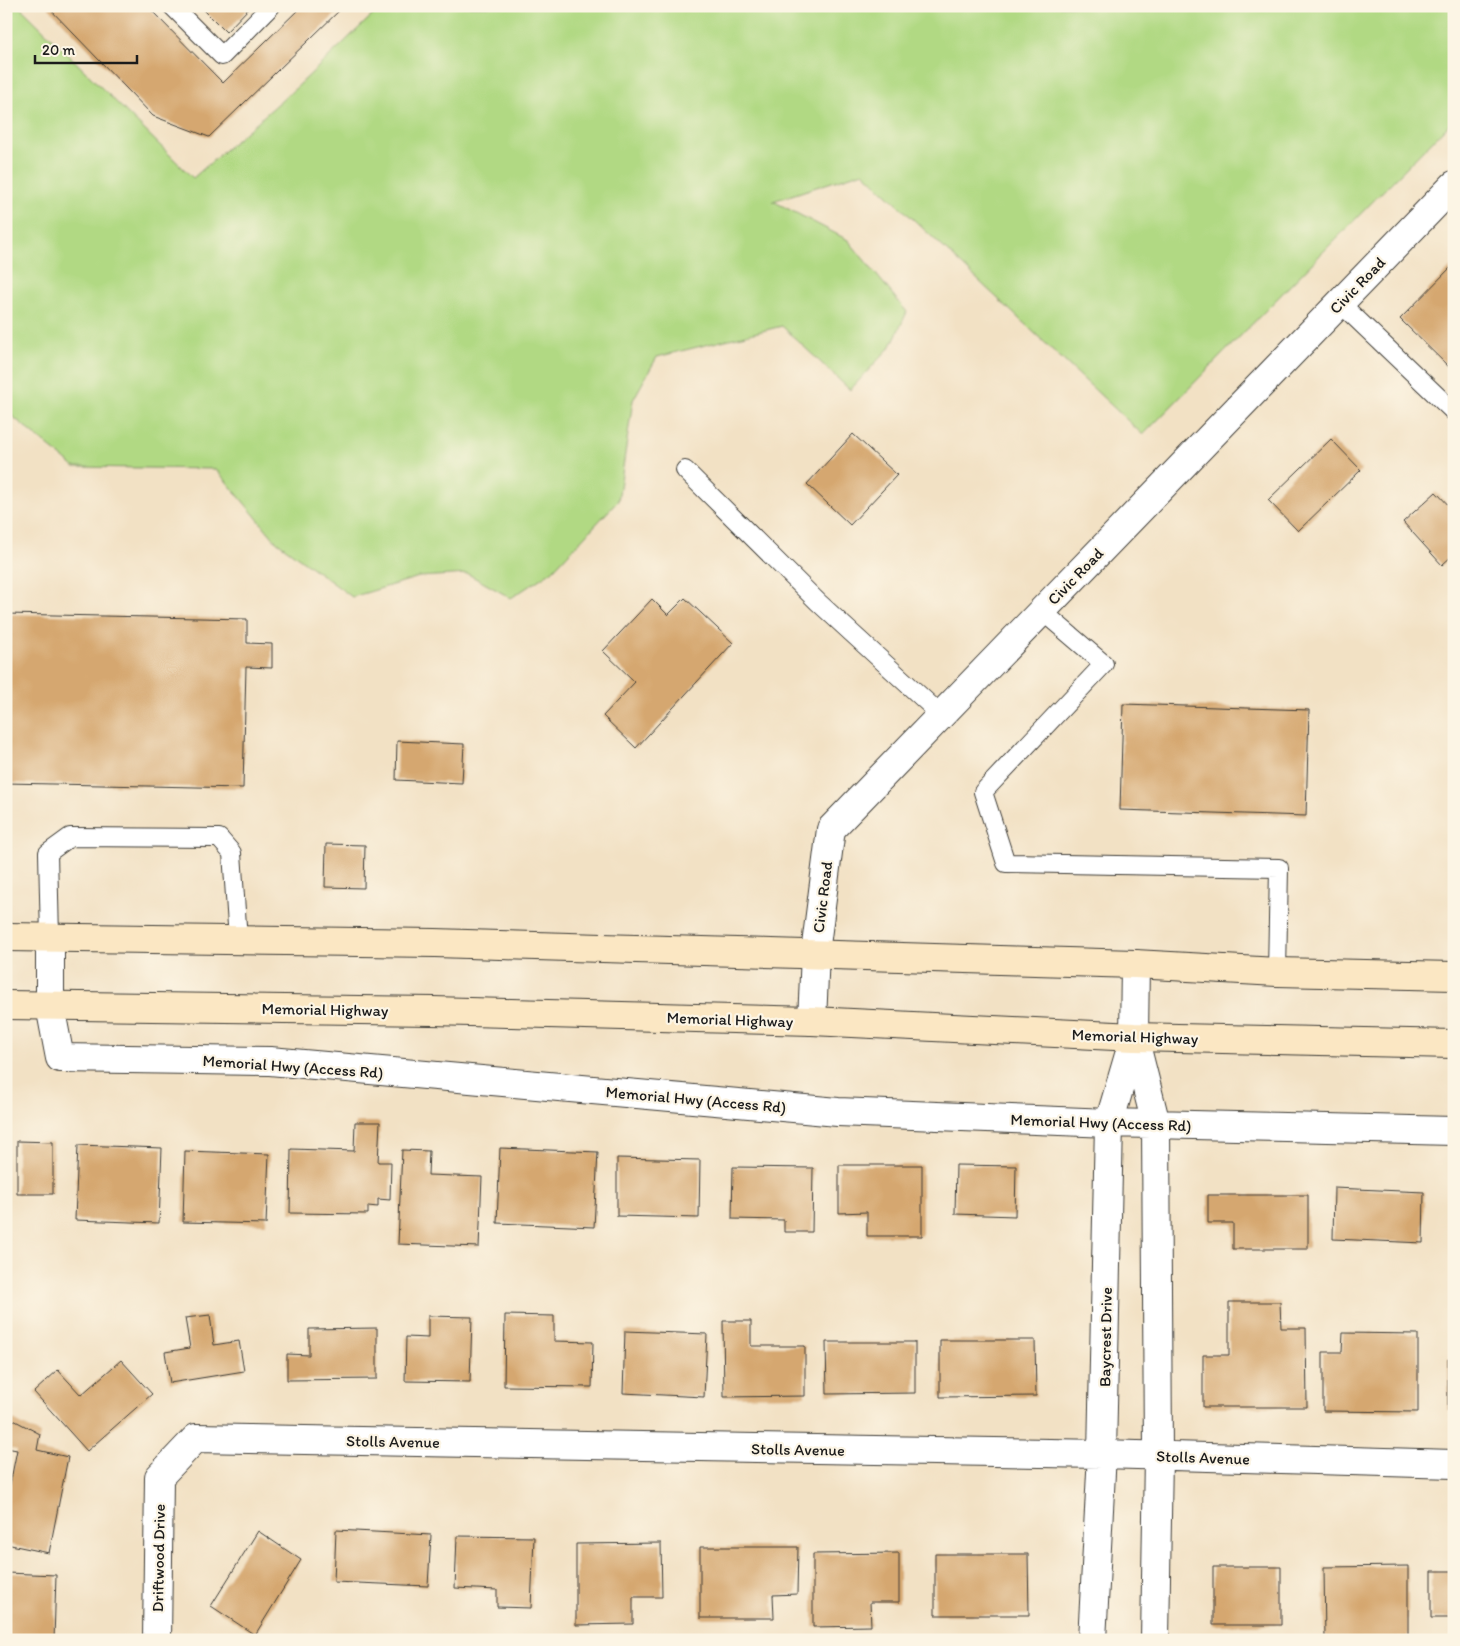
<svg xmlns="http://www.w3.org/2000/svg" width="1460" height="1646" viewBox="0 0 1460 1646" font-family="Itim,sans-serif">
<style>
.green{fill:#b1d983;stroke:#667a50}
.building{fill:#d5a770}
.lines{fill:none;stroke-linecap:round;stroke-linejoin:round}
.lane-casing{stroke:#3c3a35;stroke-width:20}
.street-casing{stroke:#3c3a35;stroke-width:30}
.secondary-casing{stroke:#3c3a35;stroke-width:30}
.lane{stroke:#fff;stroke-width:18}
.street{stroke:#fff;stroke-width:28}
.secondary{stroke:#fbe7c3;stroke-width:28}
.labels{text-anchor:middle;stroke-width:4.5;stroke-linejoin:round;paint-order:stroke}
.street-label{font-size:16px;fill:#1c1c1c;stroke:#fcf5e5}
</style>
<rect width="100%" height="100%" fill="#fcf5e5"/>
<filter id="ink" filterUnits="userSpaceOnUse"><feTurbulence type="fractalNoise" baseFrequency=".02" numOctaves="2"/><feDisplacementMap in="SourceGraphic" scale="10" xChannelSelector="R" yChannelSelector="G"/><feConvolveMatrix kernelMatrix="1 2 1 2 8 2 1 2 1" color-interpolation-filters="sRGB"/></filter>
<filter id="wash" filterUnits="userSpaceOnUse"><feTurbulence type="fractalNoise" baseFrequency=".0096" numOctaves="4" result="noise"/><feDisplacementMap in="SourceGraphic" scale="20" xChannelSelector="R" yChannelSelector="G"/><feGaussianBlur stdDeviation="1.12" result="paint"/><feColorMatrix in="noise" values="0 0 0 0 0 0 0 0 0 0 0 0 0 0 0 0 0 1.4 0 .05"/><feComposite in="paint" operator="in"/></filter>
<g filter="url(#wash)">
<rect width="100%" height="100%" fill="#f2e1c4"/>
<path class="green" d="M 6,6 L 19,6 L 193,178 L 297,87 L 382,6 L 1454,6 L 1454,119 L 1143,435 L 863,172 L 773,201 L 848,240 L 907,312 L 891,346 L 850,390 L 782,326 L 657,357 L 633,400 L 618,501 L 552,571 L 511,598 L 468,574 L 419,577 L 352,597 L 276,541 L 216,469 L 74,467 L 6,411 Z"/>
<g id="blocks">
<path class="building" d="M 47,6 L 147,6 L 223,83 L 302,6 L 344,6 L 209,137 L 153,116 Z
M 200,6 L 251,6 L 226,32 Z
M 1454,264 L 1454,372 L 1400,319 Z
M 853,434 L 897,475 L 850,525 L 807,484 Z
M 1331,439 L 1361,470 L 1298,531 L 1268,500 Z
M 1436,492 L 1454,511 L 1454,554 L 1442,565 L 1403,522 Z
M 685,598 L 733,643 L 636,748 L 603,716 L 635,682 L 603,651 L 652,599 L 668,615 Z
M 6,614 L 247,619 L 247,643 L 272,644 L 272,668 L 246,667 L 243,788 L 6,783 Z
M 1123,704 L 1309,710 L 1306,816 L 1120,810 Z
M 397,741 L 464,744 L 462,783 L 396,780 Z
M 326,844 L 365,845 L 364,888 L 325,887 Z
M 355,1122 L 380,1122 L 378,1162 L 391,1162 L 390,1200 L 378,1199 L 378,1207 L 368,1206 L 368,1214 L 290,1213 L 291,1149 L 354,1151 Z
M 17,1141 L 53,1142 L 53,1194 L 17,1194 Z
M 78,1145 L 162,1148 L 159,1223 L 75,1220 Z
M 500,1148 L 598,1152 L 594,1227 L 497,1223 Z
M 402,1150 L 429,1151 L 428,1175 L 482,1177 L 479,1247 L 398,1244 Z
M 185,1151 L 269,1154 L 266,1224 L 183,1222 Z
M 617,1158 L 700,1160 L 699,1218 L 617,1216 Z
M 839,1165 L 922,1165 L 922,1236 L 867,1236 L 867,1212 L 839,1213 Z
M 956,1165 L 1016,1166 L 1015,1216 L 955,1214 Z
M 733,1167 L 813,1168 L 812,1232 L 784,1232 L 784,1220 L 732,1219 Z
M 1334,1188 L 1424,1192 L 1423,1243 L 1333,1239 Z
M 1208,1195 L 1308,1195 L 1308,1249 L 1233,1249 L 1233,1223 L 1208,1223 Z
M 1229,1302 L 1280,1302 L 1281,1328 L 1306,1328 L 1307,1407 L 1203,1407 L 1203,1355 L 1229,1355 Z
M 210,1315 L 214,1345 L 239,1341 L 244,1371 L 170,1383 L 165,1352 L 190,1348 L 185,1318 Z
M 505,1315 L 554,1316 L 554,1341 L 593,1342 L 592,1387 L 504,1386 Z
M 428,1316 L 472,1317 L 470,1382 L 405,1381 L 406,1337 L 428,1338 Z
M 723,1321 L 751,1321 L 751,1346 L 805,1346 L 805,1396 L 724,1397 Z
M 377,1328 L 377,1379 L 287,1380 L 287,1354 L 309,1355 L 309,1329 Z
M 625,1331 L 707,1334 L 704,1397 L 623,1393 Z
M 1343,1333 L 1418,1334 L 1418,1412 L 1323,1411 L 1323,1352 L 1342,1352 Z
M 940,1340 L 1035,1340 L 1036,1396 L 940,1397 Z
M 826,1342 L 915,1342 L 915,1393 L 827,1394 Z
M 1448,1359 L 1454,1359 L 1454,1411 L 1448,1411 Z
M 121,1360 L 152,1394 L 87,1451 L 34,1392 L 58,1370 L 81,1395 Z
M 6,1416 L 40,1434 L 37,1450 L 68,1457 L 49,1553 L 6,1544 L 6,1504 L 17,1450 L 6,1448 Z
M 336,1530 L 431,1535 L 428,1586 L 334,1582 Z
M 258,1531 L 301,1560 L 255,1635 L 211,1606 Z
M 457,1536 L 534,1537 L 531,1608 L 497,1607 L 497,1590 L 455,1588 Z
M 661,1543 L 662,1597 L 633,1597 L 633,1624 L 576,1625 L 576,1544 Z
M 700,1547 L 798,1547 L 797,1594 L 773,1595 L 774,1618 L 700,1618 Z
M 899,1553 L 899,1602 L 870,1602 L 871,1626 L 813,1627 L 813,1554 Z
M 935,1554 L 1028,1554 L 1029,1615 L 935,1615 Z
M 1408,1566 L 1408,1640 L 1325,1640 L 1324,1567 Z
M 1213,1567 L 1281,1567 L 1281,1625 L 1213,1625 Z
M 1431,1571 L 1454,1571 L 1454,1618 L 1431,1618 Z
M 6,1573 L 56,1575 L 54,1640 L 6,1640 Z"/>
</g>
</g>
<g filter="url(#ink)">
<use href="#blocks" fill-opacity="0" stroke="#3c3a35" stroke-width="1"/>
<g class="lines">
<g class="lane-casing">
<path id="lane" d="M 172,6 L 222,56 L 271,6
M 1340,303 L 1454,412
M 685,470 L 818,602 L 941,715
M 1042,611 L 1104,664 L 983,792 L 1006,863 L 1279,868 L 1277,972
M 50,938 L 48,853 L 70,837 L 219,838 L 232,853 L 238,940"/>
</g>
<g class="street-casing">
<path id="street" d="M 50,938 L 50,1006 L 60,1058 L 270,1061 L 838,1112 L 1109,1123 L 1454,1131
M 1135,964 L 1134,1037 L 1156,1124 L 1158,1456 L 1155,1640
M 812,1021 L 815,953 L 831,829 L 1454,185
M 157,1640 L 159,1477 L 196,1438 L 1102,1454 L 1454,1464
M 1092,1640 L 1102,1454 L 1109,1123 L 1134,1038"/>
</g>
<g class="secondary-casing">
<path id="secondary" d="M 6,937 L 435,943 L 1135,964 L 1277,972 L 1454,976
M 6,1005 L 433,1011 L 812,1021 L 1134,1037 L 1454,1044"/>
</g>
<use href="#lane" class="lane"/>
<use href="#street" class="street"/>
<use href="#secondary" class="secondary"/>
</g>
</g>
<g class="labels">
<g class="street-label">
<text transform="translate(1357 285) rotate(-46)" y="6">Civic Road</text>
<text transform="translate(1075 576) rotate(-46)" y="6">Civic Road</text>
<text transform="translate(822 897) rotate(-83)" y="6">Civic Road</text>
<text transform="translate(325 1009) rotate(1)" y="6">Memorial Highway</text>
<text transform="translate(730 1019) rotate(2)" y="6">Memorial Highway</text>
<text transform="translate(1135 1036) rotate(2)" y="6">Memorial Highway</text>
<text transform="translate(293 1066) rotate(4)" y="6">Memorial Hwy (Access Rd)</text>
<text transform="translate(696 1099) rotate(5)" y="6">Memorial Hwy (Access Rd)</text>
<text transform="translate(1101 1122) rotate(2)" y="6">Memorial Hwy (Access Rd)</text>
<text transform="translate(1105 1337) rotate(-89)" y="6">Baycrest Drive</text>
<text transform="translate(393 1441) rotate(1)" y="6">Stolls Avenue</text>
<text transform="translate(798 1449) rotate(1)" y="6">Stolls Avenue</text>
<text transform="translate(1203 1457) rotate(2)" y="6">Stolls Avenue</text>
<text transform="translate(158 1558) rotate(-89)" y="6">Driftwood Drive</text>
</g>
</g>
<rect width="1460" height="1646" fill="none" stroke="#fcf5e5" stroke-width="25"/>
<path d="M35 55v8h102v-8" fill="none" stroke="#1c1c1c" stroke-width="2.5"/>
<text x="42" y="55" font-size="15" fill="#1c1c1c" stroke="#fcf5e5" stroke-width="4" paint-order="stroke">20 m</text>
</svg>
